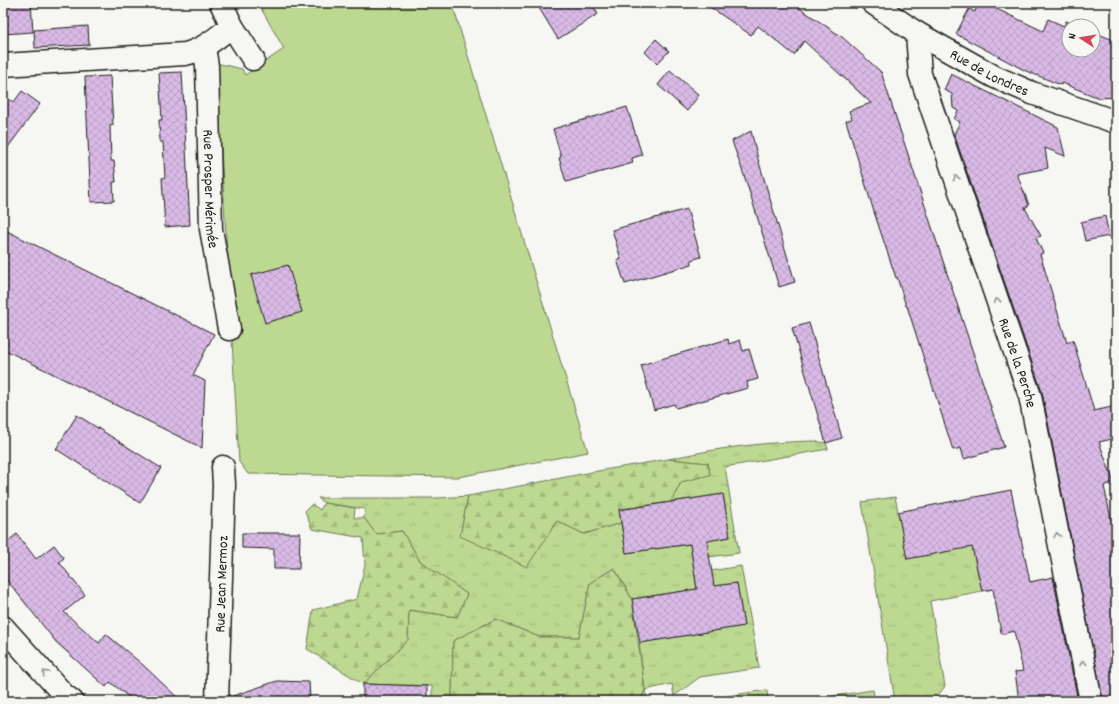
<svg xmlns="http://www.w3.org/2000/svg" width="1119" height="704" viewBox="0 0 1119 704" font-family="Dekko,sans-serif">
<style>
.grass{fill:url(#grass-tufts);stroke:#6c7a56}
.forest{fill:url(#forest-firs);stroke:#6c7a56}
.pitch{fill:#bdd991;stroke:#6c7a56}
.building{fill:url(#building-cross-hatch);stroke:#1c1c1c}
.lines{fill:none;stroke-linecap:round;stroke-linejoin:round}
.minor-casing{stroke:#1c1c1c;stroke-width:25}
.minor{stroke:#f6f6f2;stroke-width:22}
.oneway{stroke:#949492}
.labels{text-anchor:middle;stroke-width:3.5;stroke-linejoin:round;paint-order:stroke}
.street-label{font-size:15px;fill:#1c1c1c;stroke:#f6f6f2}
</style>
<defs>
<pattern id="grass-tufts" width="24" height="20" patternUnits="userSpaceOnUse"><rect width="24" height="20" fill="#bdd991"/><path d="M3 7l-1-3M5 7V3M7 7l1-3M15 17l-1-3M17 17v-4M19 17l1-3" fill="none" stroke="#a2ba7c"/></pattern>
<pattern id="forest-firs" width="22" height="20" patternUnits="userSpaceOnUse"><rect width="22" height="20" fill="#bdd991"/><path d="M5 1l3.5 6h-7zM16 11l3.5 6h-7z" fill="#a2ba7c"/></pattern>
<pattern id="building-cross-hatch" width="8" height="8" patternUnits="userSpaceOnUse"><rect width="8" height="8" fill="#d9bae6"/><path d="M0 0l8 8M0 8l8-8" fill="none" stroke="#ba9fc5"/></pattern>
</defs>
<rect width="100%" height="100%" fill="#f6f6f2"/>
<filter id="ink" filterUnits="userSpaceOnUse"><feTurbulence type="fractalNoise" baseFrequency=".025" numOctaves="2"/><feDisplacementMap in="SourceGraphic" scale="8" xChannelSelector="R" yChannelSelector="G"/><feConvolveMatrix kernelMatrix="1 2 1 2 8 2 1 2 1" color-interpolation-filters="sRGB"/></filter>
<g filter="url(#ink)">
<path class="grass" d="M 814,441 L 826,443 L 828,449 L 725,467 L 739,553 L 709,557 L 704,541 L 730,537 L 723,494 L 671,502 L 681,482 L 710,474 L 708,463 L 669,459 C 716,448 765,442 814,441 Z
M 468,496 L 460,536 L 557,521 L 584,534 L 621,523 L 626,553 L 690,544 L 697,589 L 632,599 L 614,568 L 590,583 L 579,637 L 539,637 L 496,619 L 453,641 L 452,698 L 432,697 L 432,686 L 363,684 L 408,640 L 409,610 L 457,617 L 467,594 L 420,561 L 402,531 L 376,534 L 364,518 L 365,509 L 324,503 L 318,498 L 439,498 Z
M 895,497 L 908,559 L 970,537 L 982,591 L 930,601 L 945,686 L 934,701 L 895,701 L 862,502 Z
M 741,566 L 759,668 L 700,677 L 674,696 L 672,684 L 645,690 L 647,701 L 640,701 L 645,690 L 639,643 L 744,626 L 737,583 L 710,587 L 711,571 Z
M 767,690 L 768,701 L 715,701 L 720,697 Z
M 873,690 L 875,701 L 802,701 L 866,691 Z"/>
<path class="forest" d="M 669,459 L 708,463 L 710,475 L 681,482 L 671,502 L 619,509 L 621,523 L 584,534 L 557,521 L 527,567 L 460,536 L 468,496 L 592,472 Z
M 324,503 L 355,508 L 354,518 L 364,518 L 376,534 L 402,531 L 420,561 L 467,594 L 457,617 L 409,610 L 408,640 L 363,684 L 307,649 L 313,610 L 357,599 L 365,565 L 363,538 L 312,529 L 305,511 L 312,504 L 320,510 Z
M 614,568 L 632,599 L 645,690 L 640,701 L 452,701 L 453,641 L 496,619 L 539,637 L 579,637 L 590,583 Z"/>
<path class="pitch" d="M 258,3 L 452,3 L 588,452 L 458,477 L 248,474 L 239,462 L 216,63 L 242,69 L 245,75 L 284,49 Z"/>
<path class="building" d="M 3,3 L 31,3 L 33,32 L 3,34 Z
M 536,3 L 591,3 L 598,14 L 558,39 Z
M 704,3 L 792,3 L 842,37 L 881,72 L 1004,447 L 964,459 L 961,448 L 953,450 L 907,306 L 906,306 L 897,277 L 896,278 L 875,215 L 846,121 L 852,119 L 849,111 L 871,103 L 804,41 L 794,55 L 758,26 L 751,35 Z
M 978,3 L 984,3 L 1043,31 L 1048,19 L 1064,26 L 1066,21 L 1078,26 L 1069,26 L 1069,50 L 1093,50 L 1093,32 L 1116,41 L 1116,97 L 1099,98 L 1062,83 L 1061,85 L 1026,71 L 956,34 L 969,9 L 975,12 Z
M 88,26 L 89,45 L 35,48 L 34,30 Z
M 656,39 L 669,51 L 657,64 L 645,52 Z
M 670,70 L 699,95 L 687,111 L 658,85 Z
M 182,72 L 190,225 L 165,227 L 162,178 L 165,177 L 163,142 L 160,142 L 159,120 L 162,120 L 159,73 Z
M 951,74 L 1058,127 L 1065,156 L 1045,148 L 1048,168 L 1017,174 L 1029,205 L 1025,208 L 1041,236 L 1036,238 L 1043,253 L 1040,254 L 1067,343 L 1073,340 L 1094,411 L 1116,406 L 1116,438 L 1099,442 L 1114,482 L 1104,486 L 1116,542 L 1116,701 L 1103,701 L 1042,392 L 954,134 L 960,122 L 954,119 L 958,111 L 953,108 L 952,94 L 944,90 Z
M 110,76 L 113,125 L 110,126 L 111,161 L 114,161 L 116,182 L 113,182 L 114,201 L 91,202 L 85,77 Z
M 22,91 L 40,104 L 3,154 L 3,96 L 14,102 Z
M 627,107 L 642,155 L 632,158 L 633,163 L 566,182 L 559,158 L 561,157 L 553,129 Z
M 751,131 L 758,159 L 795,282 L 779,287 L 747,184 L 732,141 Z
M 687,209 L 701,257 L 691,260 L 692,264 L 625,284 L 617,260 L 621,259 L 612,230 Z
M 1105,216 L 1109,236 L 1085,241 L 1081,222 Z
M 3,229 L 214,334 L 193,375 L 205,381 L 202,448 L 3,349 Z
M 288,265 L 302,312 L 265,323 L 251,275 Z
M 809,323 L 842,438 L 826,443 L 792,328 Z
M 728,339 L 729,344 L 740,340 L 743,351 L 749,349 L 758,379 L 747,382 L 748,388 L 676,408 L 674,404 L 654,410 L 641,365 Z
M 77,415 L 161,468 L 140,503 L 56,449 Z
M 1011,490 L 1030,582 L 1053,577 L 1078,701 L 1019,701 L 1015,672 L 1023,671 L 1014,631 L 1002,634 L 1001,632 L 993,589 L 982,591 L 972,547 L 907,559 L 898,512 Z
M 723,494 L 730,537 L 707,541 L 714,586 L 737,583 L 744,626 L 640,643 L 632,599 L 697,589 L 690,544 L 626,553 L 619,510 Z
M 242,533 L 300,533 L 299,569 L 274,569 L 274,549 L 242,548 Z
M 17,534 L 36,559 L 54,545 L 64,558 L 59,562 L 85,595 L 64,612 L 99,643 L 106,634 L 143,665 L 181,701 L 134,701 L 110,682 L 106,687 L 56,642 L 3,575 L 3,545 Z
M 277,681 L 309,682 L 310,701 L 230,701 L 230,697 Z
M 363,684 L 427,686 L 427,701 L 363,701 Z"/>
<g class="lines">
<g class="minor-casing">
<g id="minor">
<path d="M 221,3 L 232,26 L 253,59"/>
<path id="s1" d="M 873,3 L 915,32 L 995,77 L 1032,93 L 1116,122"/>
<path id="s2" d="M 917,33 L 920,74 L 1030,396 L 1091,701"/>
<path id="s3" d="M 204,47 L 207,66 L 211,229 L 229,329"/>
<path d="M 3,65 L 185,54 C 203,50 218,37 232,26"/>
<path d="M 3,627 L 64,695 L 72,701"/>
<path id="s4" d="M 217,701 L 224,485 L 223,467"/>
</g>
</g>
<use href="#minor" class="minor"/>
</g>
<defs><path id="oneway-chevron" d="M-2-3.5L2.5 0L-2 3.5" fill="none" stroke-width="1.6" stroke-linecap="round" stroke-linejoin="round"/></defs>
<g class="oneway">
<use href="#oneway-chevron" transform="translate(956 178) rotate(-109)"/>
<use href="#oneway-chevron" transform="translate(997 301) rotate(-109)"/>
<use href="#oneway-chevron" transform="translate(1057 535) rotate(-101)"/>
<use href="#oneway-chevron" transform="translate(1083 663) rotate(-101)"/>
<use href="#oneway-chevron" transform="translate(45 673) rotate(-132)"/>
</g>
</g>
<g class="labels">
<g class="street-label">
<text dy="5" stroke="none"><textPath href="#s1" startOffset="136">Rue de Londres</textPath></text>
<text dy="5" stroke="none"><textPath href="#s3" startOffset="142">Rue Prosper Mérimée</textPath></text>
<text dy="5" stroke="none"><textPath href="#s2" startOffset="346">Rue de la Perche</textPath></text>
<text dy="5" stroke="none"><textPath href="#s4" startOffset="117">Rue Jean Mermoz</textPath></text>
</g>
</g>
<rect width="1119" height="704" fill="none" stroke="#f6f6f2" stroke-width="16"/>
<rect x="8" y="8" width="1103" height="688" fill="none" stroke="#1c1c1c" stroke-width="1.5" filter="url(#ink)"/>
<g transform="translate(1081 38) rotate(282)"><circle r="19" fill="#f6f6f2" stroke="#9f9f9c"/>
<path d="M0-3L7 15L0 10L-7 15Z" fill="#d1495b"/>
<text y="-6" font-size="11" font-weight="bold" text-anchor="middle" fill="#1c1c1c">N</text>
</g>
</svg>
